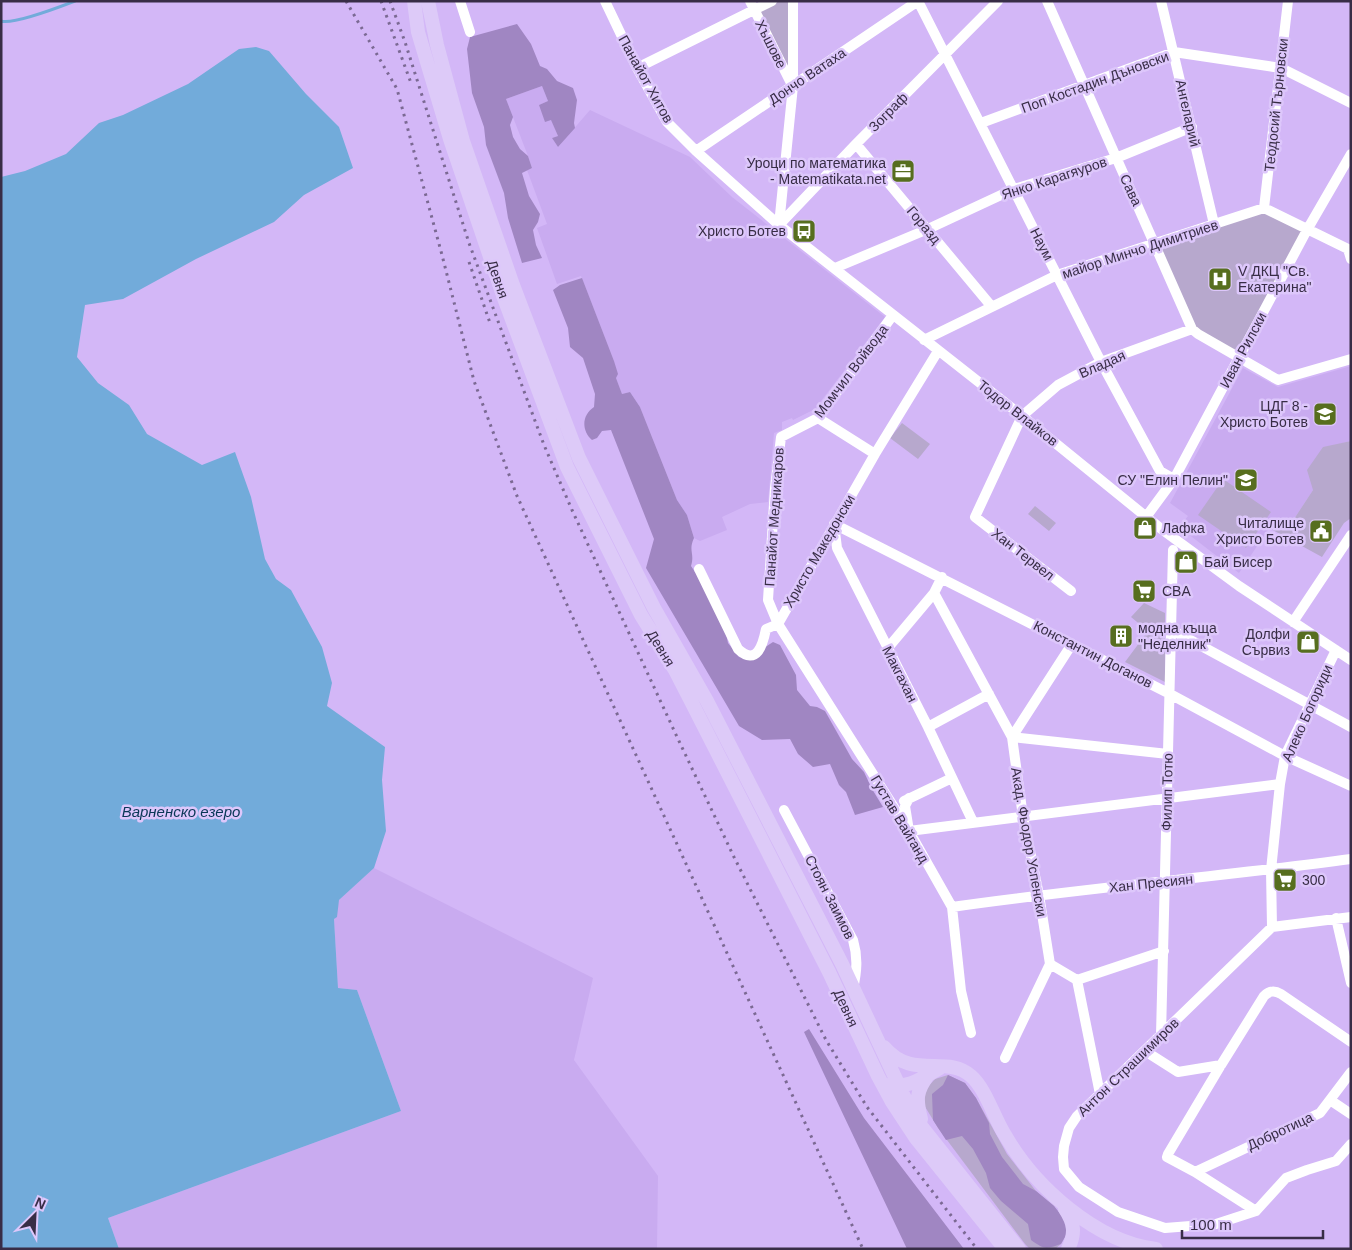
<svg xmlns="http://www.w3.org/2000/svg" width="1352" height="1250" viewBox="0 0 1352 1250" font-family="Helvetica,sans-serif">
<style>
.built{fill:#c9abf0}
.green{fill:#b7a8cd}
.forest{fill:#a086c2}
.water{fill:#72abda}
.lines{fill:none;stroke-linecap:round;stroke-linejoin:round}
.stream{stroke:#72abda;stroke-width:3}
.minor{stroke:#fff;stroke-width:10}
.highway{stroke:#ddcaf8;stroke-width:14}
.rail{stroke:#7b6993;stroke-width:3;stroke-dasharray:2.5 5;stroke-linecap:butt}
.labels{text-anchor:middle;stroke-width:5;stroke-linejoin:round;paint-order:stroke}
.street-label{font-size:14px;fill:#382d46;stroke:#ddc7fb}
.poi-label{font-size:14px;fill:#382d46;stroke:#ddc7fb;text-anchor:end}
.water-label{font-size:15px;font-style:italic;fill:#093756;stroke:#ddc7fb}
</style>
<rect width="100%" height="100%" fill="#d3b7f7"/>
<path class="built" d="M 542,86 L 548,101 L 539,105 L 551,119 L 558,136 L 552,138 L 558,147 L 590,110 L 690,157 L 732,197 L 885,317 L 815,409 L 793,420 L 792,418 L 782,422 L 782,430 L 774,433 L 768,502 L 750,504 L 722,517 L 727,530 L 700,541 L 694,538 L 687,515 L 677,500 L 640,407 L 630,392 L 622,394 L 616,378 L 614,361 L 581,276 L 557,284 L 537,228 L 547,224 L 527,170 L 532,168 L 528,156 L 506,99 Z
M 1351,366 L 1351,441 L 1323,448 L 1313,490 L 1294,519 L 1272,524 L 1239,573 L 1179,527 L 1188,516 L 1170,503 L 1243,368 L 1278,387 Z
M 374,868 L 593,978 L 574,1060 L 658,1176 L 657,1249 L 119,1249 L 108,1218 L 401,1111 L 357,990 L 338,988 L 334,919 L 339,900 Z"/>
<path class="green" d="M 772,1 L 793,1 L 793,86 L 754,10 Z
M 1264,208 L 1307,230 L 1239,357 L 1198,334 L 1155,242 Z
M 902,423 L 930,444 L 918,459 L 890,438 Z
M 1351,441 L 1351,518 L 1344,523 L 1322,557 L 1269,528 L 1272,524 L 1294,519 L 1313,490 L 1307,470 L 1323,447 Z
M 1223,479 L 1271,512 L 1246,548 L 1198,515 Z
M 1035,506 L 1056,523 L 1049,531 L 1028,514 Z
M 1144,603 L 1165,613 L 1165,682 L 1125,662 L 1148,631 L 1131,617 Z
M 948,1075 L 965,1083 L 976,1098 L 1007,1154 L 1036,1191 L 1054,1206 L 1066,1235 L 1061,1244 L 1055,1249 L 1030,1249 L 1025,1244 L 938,1128 L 924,1105 L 925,1090 L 935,1079 Z"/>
<path class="forest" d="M 517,24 L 531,44 L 540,66 L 547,69 L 557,81 L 573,88 L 577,100 L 574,123 L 575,128 L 558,147 L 552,138 L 558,136 L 551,120 L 545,122 L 539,105 L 548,101 L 542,86 L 506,99 L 513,117 L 510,125 L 513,137 L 520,149 L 528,156 L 532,168 L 522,173 L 529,196 L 540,214 L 538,222 L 533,230 L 536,245 L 542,258 L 522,263 L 508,218 L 504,193 L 486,145 L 484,127 L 472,93 L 467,49 L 470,37 Z
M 582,278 L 614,361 L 618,374 L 616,378 L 622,394 L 630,392 L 640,407 L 677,500 L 687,515 L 694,538 C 688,551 695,553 691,566 L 695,572 L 701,575 L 726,633 L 728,643 L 739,657 L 747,659 L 773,642 L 780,645 L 796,675 L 797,690 L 810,706 L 817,707 L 825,711 L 852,759 L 864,772 L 872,789 L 883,807 L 855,815 L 846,792 L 839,785 L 830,764 L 813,767 L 798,754 L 790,739 L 762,740 L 739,726 L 646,568 L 654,539 L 611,430 L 602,431 L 597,438 L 592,440 C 581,430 582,415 594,407 L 595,394 L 583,358 L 570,347 L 568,328 L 553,290 L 560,285 Z
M 809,1029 L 864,1118 L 964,1249 L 907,1249 L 804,1032 Z
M 948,1075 L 965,1083 L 976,1098 L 989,1123 L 990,1134 L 1002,1157 L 1023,1184 L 1036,1191 L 1054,1206 L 1066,1221 L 1066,1235 L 1061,1244 C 1046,1249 1045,1250 1031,1240 L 1028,1224 L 1001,1201 L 990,1188 L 986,1173 L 973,1149 L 962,1136 L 946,1140 L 933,1120 L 932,1094 L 943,1085 Z"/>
<path class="water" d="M 256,47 L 269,51 L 306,94 L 339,127 L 353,168 L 304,195 L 274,222 L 196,259 L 123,299 L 85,305 L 77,357 L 98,383 L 129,405 L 147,434 L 202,465 L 235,452 L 251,497 L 265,559 L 276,579 L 291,590 L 322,647 L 332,683 L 327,706 L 385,747 L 382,780 L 386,831 L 374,868 L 339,900 L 337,917 L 334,919 L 338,988 L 357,990 L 401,1111 L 108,1218 L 119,1249 L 1,1249 L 1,177 L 25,171 L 66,154 L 99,123 L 123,115 L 188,84 L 239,49 Z"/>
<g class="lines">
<path class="stream" d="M 1,21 C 13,25 62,6 75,1"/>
<path class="minor" d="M 460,1 L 470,32
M 605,1 L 637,68 L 667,122 L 696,151 L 779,225 L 1022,416 L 1160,528 L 1239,586 L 1351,660
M 750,1 L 791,83
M 918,1 L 1101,362 L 1160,471 L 1174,479
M 1047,1 L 1192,329 L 1198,334 L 1278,380 L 1351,359
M 1161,1 L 1214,224
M 637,68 L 772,1
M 981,123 L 1174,52 L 1281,68 L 1351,103
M 856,144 L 992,307
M 696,151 L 918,1
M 1264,208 L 1288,1
M 779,225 L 856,144 L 998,1
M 779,225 L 793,86 L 793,1
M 835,268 L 928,229 L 1014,189 L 1116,158 L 1192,127
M 893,315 L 818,418 L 781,437 L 775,488 L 768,600 L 778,624 L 909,831 L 952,907 L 961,991 L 971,1033
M 924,340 L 1057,275 L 1264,208 L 1348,249 L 1351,259
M 818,418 L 875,454
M 1146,517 L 1174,479 L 1307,230 L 1351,154
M 834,524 L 1170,694 L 1285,756 L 1351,786
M 834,524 L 837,548 L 928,727 L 973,822
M 699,569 L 738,649 C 757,667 763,644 766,629 L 778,624 L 875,454 L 938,351
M 1071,591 L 975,517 L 1022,416 L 1058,385 L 1101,362 L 1192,329
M 934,593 L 1012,737 L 1023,817 L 1039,895 L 1050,964 L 1077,980 L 1100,1094
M 1293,622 L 1351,535
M 1170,629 L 1351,727
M 1072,644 L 1012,737 L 1168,754
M 887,649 L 934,593 L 942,577
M 928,727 L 989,694
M 909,798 L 905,806 L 909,831 L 1280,784
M 904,801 L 952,778
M 784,810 L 853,940 C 858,957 857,971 853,989
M 952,907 C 1085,888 1218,877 1351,859
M 1351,917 L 1272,927 L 1077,1116 L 1069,1128 L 1064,1146 L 1063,1157 L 1064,1169 L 1079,1187 L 1118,1212 L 1165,1228 L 1216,1224 L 1256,1211 L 1286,1178 L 1307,1170 L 1336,1161 L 1351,1144
M 1336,918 L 1351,983
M 1272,927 L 1271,870 L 1280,784 L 1285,756 L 1336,650
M 1077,980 L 1164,951
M 1161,1035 L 1173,550
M 1145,1051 L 1178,1072 L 1221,1065 L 1264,996 C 1269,991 1274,990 1281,994 L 1351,1042
M 1005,1058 L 1050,964
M 1221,1065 L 1168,1154 L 1167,1157 L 1195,1172 L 1256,1211
M 1330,1100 L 1351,1114
M 1195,1172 L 1320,1113 L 1351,1072"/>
<path class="highway" d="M 414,1 L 418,32 L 450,139 L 504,298 L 567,467 L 641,615 L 675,670 L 694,707 L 829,972 L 878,1076 L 892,1102 L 915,1137 L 1005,1249
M 428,1 L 437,45 L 463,141 L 513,285 L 579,458 L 654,608 L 707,701 L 842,964 L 908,1105 L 922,1127 L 1019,1249
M 884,1047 C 913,1081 946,1054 971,1076 C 986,1089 994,1118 1005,1135 C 1034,1186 1096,1242 1156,1249
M 891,1084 C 908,1090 925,1076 940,1068
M 921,1119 C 916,1099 916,1092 928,1075
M 1065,1209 C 1074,1223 1076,1233 1068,1249"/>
<path class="rail" d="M 346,1 L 397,89 L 442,255 L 474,381 L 517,496 L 863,1249
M 381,1 L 411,83
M 390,1 L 405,42 L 469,243 L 544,445 L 572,510 L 678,739 L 734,857 L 826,1040 L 867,1107 L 977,1249
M 469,262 L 490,323"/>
</g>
<defs>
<g id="office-square" transform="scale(1.25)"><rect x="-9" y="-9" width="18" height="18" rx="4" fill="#576e1f" stroke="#ddc7fb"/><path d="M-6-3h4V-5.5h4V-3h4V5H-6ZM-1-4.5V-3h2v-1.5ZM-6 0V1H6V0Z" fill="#fff"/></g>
<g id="bus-square" transform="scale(1.25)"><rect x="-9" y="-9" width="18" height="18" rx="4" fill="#576e1f" stroke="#ddc7fb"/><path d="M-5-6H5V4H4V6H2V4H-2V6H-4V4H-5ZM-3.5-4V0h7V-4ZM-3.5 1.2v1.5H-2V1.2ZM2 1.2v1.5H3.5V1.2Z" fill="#fff"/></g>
<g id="hospital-square" transform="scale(1.25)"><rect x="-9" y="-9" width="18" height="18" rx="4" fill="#576e1f" stroke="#ddc7fb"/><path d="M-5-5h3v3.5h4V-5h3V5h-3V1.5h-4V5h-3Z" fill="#fff"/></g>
<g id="school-square" transform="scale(1.25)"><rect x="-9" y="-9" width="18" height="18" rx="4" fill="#576e1f" stroke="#ddc7fb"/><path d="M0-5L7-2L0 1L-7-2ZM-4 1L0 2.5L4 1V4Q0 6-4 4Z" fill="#fff"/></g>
<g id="shop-square" transform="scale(1.25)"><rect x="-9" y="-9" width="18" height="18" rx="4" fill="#576e1f" stroke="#ddc7fb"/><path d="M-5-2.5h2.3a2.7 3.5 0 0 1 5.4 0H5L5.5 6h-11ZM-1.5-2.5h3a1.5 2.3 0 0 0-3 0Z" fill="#fff"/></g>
<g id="civic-square" transform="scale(1.25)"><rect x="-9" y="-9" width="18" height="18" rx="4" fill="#576e1f" stroke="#ddc7fb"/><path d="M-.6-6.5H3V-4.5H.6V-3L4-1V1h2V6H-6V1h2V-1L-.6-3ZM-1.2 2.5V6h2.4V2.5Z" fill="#fff"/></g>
<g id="supermarket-square" transform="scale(1.25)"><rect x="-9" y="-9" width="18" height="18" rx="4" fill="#576e1f" stroke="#ddc7fb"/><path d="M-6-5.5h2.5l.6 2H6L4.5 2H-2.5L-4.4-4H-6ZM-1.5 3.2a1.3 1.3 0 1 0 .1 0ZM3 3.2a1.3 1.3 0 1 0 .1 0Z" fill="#fff"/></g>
<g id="building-square" transform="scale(1.25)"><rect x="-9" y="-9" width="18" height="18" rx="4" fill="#576e1f" stroke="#ddc7fb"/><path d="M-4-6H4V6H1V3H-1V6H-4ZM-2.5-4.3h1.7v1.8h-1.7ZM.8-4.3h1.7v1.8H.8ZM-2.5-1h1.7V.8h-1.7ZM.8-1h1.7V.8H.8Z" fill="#fff"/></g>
</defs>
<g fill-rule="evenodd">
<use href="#office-square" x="903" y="171"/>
<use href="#bus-square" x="804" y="231"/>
<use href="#hospital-square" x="1220" y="279"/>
<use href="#school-square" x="1325" y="414"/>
<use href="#school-square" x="1246" y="480"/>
<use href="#shop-square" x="1145" y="528"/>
<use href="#civic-square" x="1321" y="531"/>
<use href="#shop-square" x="1186" y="562"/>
<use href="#supermarket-square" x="1144" y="591"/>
<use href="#building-square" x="1121" y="636"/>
<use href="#shop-square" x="1308" y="642"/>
<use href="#supermarket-square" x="1285" y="880"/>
</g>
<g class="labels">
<g class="street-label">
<text transform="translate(771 44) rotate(63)" y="5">Хъшове</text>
<text transform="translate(807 76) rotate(-34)" y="5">Дончо Ватаха</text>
<text transform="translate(646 79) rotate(61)" y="5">Панайот Хитов</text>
<text transform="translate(1095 82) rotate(-20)" y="5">Поп Костадин Дъновски</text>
<text transform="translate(1276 105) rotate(-84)" y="5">Теодосий Търновски</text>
<text transform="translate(888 112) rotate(-45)" y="5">Зограф</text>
<text transform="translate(1188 113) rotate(77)" y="5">Ангеларий</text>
<text transform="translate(1054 178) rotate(-18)" y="5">Янко Карагяуров</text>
<text transform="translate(1131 190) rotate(65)" y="5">Сава</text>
<text transform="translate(924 225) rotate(50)" y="5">Горазд</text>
<text transform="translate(1042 244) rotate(63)" y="5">Наум</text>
<text transform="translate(1140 249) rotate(-18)" y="5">майор Минчо Димитриев</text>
<text transform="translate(498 279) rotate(71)" y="5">Девня</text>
<text transform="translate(1243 350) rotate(-62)" y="5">Иван Рилски</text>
<text transform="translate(1102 364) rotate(-24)" y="5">Владая</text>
<text transform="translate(851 371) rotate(-53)" y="5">Момчил Войвода</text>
<text transform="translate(1018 413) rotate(38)" y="5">Тодор Влайков</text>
<text transform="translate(774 517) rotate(-86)" y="5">Панайот Медникаров</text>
<text transform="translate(819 551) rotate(-60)" y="5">Христо Македонски</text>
<text transform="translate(1023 554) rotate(38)" y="5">Хан Тервел</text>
<text transform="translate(661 648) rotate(58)" y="5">Девня</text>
<text transform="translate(1093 654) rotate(27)" y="5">Константин Доганов</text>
<text transform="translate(900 674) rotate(63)" y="5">Макгахан</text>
<text transform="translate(1307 713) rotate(-66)" y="5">Алеко Богориди</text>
<text transform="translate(1167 792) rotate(-89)" y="5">Филип Тотю</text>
<text transform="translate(900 819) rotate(59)" y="5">Густав Вайганд</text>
<text transform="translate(1029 842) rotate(80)" y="5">Акад. Фьодор Успенски</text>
<text transform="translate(1151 883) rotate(-6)" y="5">Хан Пресиян</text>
<text transform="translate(830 897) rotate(63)" y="5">Стоян Заимов</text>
<text transform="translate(846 1008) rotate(65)" y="5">Девня</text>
<text transform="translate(1128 1067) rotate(-44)" y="5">Антон Страшимиров</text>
<text transform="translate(1280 1131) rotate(-25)" y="5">Добротица</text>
</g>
<g class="poi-label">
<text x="886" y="168">Уроци по математика<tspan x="886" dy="16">- Matematikata.net</tspan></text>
<text x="786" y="236">Христо Ботев</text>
<text x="1238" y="276" text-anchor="start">V ДКЦ "Св.<tspan x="1238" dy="16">Екатерина"</tspan></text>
<text x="1308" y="411">ЦДГ 8 -<tspan x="1308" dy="16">Христо Ботев</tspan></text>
<text x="1228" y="485">СУ "Елин Пелин"</text>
<text x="1304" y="528">Читалище<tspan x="1304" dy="16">Христо Ботев</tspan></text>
<text x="1162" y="533" text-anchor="start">Лафка</text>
<text x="1204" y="567" text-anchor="start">Бай Бисер</text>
<text x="1162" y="596" text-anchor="start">CBA</text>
<text x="1138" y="633" text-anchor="start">модна къща<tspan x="1138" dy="16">"Неделник"</tspan></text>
<text x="1290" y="639">Долфи<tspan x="1290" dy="16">Сървиз</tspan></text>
<text x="1302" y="885" text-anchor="start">300</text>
</g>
<g class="water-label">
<text x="181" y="817">Варненско езеро</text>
</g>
</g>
<rect width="1352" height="1250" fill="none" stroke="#382d46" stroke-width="5"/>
<g transform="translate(35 1215) rotate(24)" stroke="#ddc7fb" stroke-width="4" paint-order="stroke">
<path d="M0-4L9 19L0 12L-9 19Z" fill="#382d46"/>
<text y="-8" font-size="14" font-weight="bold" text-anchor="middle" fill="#382d46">N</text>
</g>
<path d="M1182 1230v8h141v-8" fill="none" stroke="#382d46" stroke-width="2.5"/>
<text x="1190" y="1230" font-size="15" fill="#382d46" stroke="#ddc7fb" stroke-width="4" paint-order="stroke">100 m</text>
</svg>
